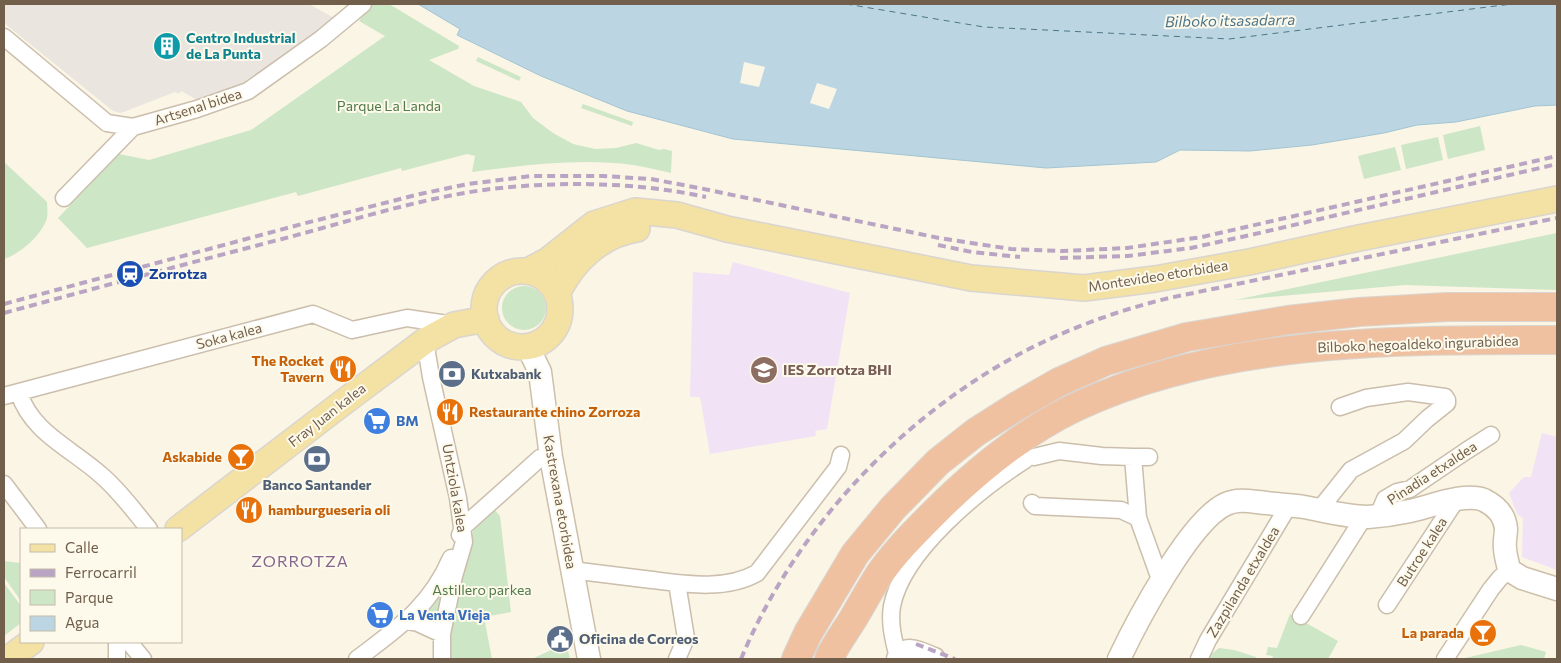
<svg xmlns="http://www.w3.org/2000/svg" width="1561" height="663" viewBox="0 0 1561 663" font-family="Commissioner,sans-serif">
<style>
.industrial{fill:#eae6df}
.education{fill:#f2e2f6}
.green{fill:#cde6c5}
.water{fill:#bbd6e2;stroke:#a2c4d3}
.pier{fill:#faf5e5}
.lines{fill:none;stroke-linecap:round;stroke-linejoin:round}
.ferry{stroke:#4c7589;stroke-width:1;stroke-dasharray:6 5;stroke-linecap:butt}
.street-casing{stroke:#cbbeac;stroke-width:19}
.secondary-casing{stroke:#cdbfaa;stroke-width:25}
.primary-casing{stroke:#dad5d0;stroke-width:28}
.highway-casing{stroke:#dad5d0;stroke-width:30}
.street{stroke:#fff;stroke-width:16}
.secondary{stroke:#fff;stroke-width:22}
.primary{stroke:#f3e2a3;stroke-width:25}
.highway{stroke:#efc1a1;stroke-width:28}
.rail{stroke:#b9a5c3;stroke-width:4;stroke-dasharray:8 5;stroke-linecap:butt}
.labels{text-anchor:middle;stroke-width:4;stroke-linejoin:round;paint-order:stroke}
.culture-label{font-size:14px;font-weight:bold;fill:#0d838f;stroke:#fdf9eb;text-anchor:start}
.park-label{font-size:14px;fill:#507b48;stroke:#fdf9eb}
.street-label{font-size:14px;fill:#715f4c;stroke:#fdf9eb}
.transit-label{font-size:14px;font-weight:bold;fill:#164399;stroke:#fdf9eb;text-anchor:start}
.food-label{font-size:14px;font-weight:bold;fill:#c56008;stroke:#fdf9eb;text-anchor:end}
.education-label{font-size:14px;font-weight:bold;fill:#785e54;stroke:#fdf9eb;text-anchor:start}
.service-label{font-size:14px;font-weight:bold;fill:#4e5e75;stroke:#fdf9eb;text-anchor:start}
.shop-label{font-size:14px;font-weight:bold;fill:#366cbe;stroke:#fdf9eb;text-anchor:start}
.water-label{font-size:15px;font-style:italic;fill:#4c7589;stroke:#fdf9eb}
.quarter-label{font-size:16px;letter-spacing:1px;fill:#86658d;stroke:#fdf9eb}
</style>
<rect width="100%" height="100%" fill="#faf5e5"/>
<path class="industrial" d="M 4,4 L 309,4 L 336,19 L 247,88 L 203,103 L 181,91 L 179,94 L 175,92 L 121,113 L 113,111 L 4,23 Z"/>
<path class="education" d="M 733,262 L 850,293 L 827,429 L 815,431 L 816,436 L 710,454 L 700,397 L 690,397 L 693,272 L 729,275 Z
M 1542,433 L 1557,437 L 1557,570 L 1522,557 L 1523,518 L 1517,514 L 1509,493 L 1524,477 L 1531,477 Z"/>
<path class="green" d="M 371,4 L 389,4 L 459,46 L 458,49 L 429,60 L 474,86 L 521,102 L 533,118 L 553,133 L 573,144 L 595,149 L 616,148 L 636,143 L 659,150 L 664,149 L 672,151 L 671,173 C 658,170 646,167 633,165 C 580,158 525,165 472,172 L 475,156 L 467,154 L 402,171 L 401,168 L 298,196 L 296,192 L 87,248 L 58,218 L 119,154 L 149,160 L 251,130 L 385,36 L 359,21 Z
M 478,57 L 521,77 L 519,81 L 476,61 Z
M 583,104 L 633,122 L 632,126 L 581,108 Z
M 1480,126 L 1485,150 L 1448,159 L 1443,135 Z
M 1438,137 L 1443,160 L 1406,169 L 1401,145 Z
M 1395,147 L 1401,170 L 1364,179 L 1358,156 Z
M 4,162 L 47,202 C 47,207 48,213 47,218 C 42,235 20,254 4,259 Z
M 1557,233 L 1557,290 L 1405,285 L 1235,300 Z
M502 308a22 22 0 1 1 44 0a22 22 0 1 1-44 0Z
M 493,508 L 500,516 L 511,612 L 484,617 L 492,659 L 447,659 L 447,650 L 468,541 L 476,526 Z
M 4,561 L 21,563 L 21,601 L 4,577 Z
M 4,583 L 21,606 L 21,623 L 4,636 Z
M 444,585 L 439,624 L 422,616 Z
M 1290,614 L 1338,641 L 1328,659 L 1272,659 L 1273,656 L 1266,655 L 1268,647 L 1277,648 Z
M 566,643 L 570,659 L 532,659 Z
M 1521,645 L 1546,652 L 1544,659 L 1461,659 Z
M 1219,648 L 1234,650 L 1256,657 L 1256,659 L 1205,659 Z"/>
<path class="water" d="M 418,4 L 1557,4 L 1557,105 L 1535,106 L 1456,122 L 1417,125 L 1384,133 L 1312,145 L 1250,151 L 1180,150 L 1156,162 L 1046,168 L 733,139 L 627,111 L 541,76 L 457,35 L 460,29 Z"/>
<path class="pier" d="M 744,62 L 765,67 L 759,87 L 740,83 Z
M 817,83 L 837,89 L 829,109 L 810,103 Z"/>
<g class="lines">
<path class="ferry" d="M 846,4 L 984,27 L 1229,39 L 1512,4"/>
<g class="street-casing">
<path id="street" d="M 4,37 L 107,123 L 133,127
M 64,198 L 133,127 L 197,109 L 248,91 L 321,39 L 363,4
M 425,341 L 431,377 L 458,498 L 464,542 L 454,576 L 442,634 L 442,659
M 19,393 C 32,433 71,448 101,475 C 119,490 134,511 149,529
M 4,396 L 313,314 L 352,330 L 407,318 L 454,325
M 1034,457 L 1059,451 L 1102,456 L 1133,457 L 1138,518 L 1161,582
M 1133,457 L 1149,457
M 4,484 L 38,529
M 1032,503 L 1035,506 L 1121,510 L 1138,518
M 1319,510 L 1351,470 L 1404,441 L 1427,419 L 1447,403 L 1447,400 L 1445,397 L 1408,392 L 1366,398 L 1340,407
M 1378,516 L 1385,499 L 1397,492 L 1410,489 L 1466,451 L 1491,435
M 460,535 L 463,527 L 540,458 L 551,457
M 571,570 C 595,573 619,576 644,579 C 679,583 724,592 757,573 L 838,467 L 841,455
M 1387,605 L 1456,500
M 1301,616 L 1364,517
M 407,621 L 418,623 L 442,634
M 117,642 L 117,659
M 129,642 L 143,659
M 898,658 C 894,641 889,624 892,606 C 903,550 980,489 1025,460
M 357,659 C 398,628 430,607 451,558
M 677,659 L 686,638 L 677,583
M 1199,659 L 1208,640 L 1289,505
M 1445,659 L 1491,589 L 1500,578 L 1509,570"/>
</g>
<g class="secondary-casing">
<path id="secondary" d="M 528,347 L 540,372 L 551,457 L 589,659
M 898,659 C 906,644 921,654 934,659
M 1119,659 C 1136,623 1190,520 1226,504 C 1239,498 1253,502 1267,503 C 1279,505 1292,505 1304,507 C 1325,511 1347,517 1368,517 C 1382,516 1396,514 1410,511 C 1429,507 1465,492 1484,500 C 1496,506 1505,515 1506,529 C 1506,535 1504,541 1505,548 C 1505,555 1508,563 1509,570 L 1522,578 L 1557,589"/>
</g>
<g class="primary-casing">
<path id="primary" d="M 528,271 L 547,261 L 594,224 L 635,211 L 677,215 L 727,229 L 971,278 L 1084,288 L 1155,279 L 1249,262 L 1359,238 L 1557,199
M484 309a38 38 0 1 1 76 0a38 38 0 1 1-76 0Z
M 557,294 C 573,261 600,235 637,229
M 178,529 L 341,404 L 425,341 L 454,325 L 486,319
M 8,659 L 31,642"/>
</g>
<g class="highway-casing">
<path id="highway" d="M 796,659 L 808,633 L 855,554 L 893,508 L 938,462 L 976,432 L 1017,406 L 1059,382 L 1106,361 L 1187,337 L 1288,320 L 1359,312 L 1447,307 L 1557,307
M 829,659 C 835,645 845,632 853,619 C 862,604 870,589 879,575 C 894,553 914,533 933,514 C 974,473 1023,432 1076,407 C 1222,338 1398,340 1557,340"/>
</g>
<use href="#street" class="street"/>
<use href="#secondary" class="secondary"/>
<use href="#primary" class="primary"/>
<use href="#highway" class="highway"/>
<path class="rail" d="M 938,245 L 972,252 L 1020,257
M 1060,258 L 1128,256 L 1191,248 L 1255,234 L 1557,164
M 4,304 L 302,224 L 420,194 L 468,184 L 532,176 L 603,176 L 651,179 L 699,188 L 939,238 L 1011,249 L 1063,251 L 1127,248 L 1202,237 L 1557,156
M 4,313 C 96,288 189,263 282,239 C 351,221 420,198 491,189 C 562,181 636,182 706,197
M 916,644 L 955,659
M 741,659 C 795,529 902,415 1027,350 C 1072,327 1120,310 1169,298 L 1557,218"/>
</g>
<defs>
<g id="building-disc" transform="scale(1.4375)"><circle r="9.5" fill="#0f9aa8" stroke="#fdf9eb"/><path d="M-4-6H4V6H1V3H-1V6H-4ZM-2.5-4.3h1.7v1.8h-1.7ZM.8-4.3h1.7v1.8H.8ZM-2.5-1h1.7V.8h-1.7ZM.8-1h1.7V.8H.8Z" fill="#fff"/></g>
<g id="station-disc" transform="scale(1.4375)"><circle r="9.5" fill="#1a4fb4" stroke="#fdf9eb"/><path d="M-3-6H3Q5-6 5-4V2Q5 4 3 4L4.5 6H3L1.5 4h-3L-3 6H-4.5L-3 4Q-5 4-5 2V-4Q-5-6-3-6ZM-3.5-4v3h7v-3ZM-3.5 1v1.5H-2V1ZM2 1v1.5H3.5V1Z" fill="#fff"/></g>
<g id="restaurant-disc" transform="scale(1.4375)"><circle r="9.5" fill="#e8710a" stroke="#fdf9eb"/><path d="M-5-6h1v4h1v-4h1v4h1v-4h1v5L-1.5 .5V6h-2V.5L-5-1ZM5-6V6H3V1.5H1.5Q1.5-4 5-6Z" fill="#fff"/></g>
<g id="school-disc" transform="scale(1.4375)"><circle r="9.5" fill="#8d6e63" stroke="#fdf9eb"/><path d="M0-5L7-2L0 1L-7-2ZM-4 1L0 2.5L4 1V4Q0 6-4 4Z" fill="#fff"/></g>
<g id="bank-disc" transform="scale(1.4375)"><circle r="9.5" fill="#5c6f8a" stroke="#fdf9eb"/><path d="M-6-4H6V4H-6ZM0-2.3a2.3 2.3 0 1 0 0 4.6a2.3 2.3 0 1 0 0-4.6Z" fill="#fff"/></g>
<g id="supermarket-disc" transform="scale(1.4375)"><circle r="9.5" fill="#3f7fe0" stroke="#fdf9eb"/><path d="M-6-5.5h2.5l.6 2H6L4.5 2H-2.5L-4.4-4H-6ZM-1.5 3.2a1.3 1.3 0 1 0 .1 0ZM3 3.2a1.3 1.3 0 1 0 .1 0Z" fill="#fff"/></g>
<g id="bar-disc" transform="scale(1.4375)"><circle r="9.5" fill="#e8710a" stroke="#fdf9eb"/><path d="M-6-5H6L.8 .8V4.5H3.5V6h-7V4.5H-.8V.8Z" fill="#fff"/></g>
<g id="civic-disc" transform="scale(1.4375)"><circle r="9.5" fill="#5c6f8a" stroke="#fdf9eb"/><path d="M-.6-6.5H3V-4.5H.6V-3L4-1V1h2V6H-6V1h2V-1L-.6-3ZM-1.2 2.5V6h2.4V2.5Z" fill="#fff"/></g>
</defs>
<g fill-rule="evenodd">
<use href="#building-disc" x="167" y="46"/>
<use href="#station-disc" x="130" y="274"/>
<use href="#restaurant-disc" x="343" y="369"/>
<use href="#school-disc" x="764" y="370"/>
<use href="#bank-disc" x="452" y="374"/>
<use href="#restaurant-disc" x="450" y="412"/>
<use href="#supermarket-disc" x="377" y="421"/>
<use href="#bar-disc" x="241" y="457"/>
<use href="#bank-disc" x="317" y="459"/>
<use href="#restaurant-disc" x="249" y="510"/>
<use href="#supermarket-disc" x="380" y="615"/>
<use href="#bar-disc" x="1483" y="633"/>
<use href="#civic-disc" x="560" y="639"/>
</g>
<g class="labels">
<g class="culture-label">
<text x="186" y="43">Centro Industrial<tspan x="186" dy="16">de La Punta</tspan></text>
</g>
<g class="park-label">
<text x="389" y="111">Parque La Landa</text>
<text x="482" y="595">Astillero parkea</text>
</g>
<g class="street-label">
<text transform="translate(198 107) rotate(-18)" y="5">Artsenal bidea</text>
<text transform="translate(1158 276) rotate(-9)" y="5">Montevideo etorbidea</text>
<text transform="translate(229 336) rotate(-15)" y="5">Soka kalea</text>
<text transform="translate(1418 344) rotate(-2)" y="5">Bilboko hegoaldeko ingurabidea</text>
<text transform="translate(327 415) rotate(-38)" y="5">Fray Juan kalea</text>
<text transform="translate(1432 473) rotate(-33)" y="5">Pinadia etxaldea</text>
<text transform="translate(455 488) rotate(80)" y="5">Untziola kalea</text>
<text transform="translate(560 502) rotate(80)" y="5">Kastrexana etorbidea</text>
<text transform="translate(1422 552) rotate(-57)" y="5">Butroe kalea</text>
<text transform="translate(1243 582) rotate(-59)" y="5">Zazpilanda etxaldea</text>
</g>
<g class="transit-label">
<text x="149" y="279">Zorrotza</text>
</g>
<g class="food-label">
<text x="324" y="366">The Rocket<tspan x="324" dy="16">Tavern</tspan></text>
<text x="469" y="417" text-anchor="start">Restaurante chino Zorroza</text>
<text x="222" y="462">Askabide</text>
<text x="268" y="515" text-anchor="start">hamburgueseria oli</text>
<text x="1464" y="638">La parada</text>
</g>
<g class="education-label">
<text x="783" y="375">IES Zorrotza BHI</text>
</g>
<g class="service-label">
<text x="471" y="379">Kutxabank</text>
<text x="317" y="490" text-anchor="middle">Banco Santander</text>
<text x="579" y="644">Oficina de Correos</text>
</g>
<g class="shop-label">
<text x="396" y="426">BM</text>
<text x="399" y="620">La Venta Vieja</text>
</g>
<g class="water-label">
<text transform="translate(1230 21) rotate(-1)" y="5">Bilboko itsasadarra</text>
</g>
<g class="quarter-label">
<text x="300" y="567">ZORROTZA</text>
</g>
</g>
<rect width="1561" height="663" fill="none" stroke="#715f4c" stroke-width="10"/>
<rect x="20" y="528" width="162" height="115" fill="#fdf9eb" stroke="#c5bbab"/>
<rect x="30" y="544" width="25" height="8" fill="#f3e2a3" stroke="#c5bbab"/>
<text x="65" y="553" font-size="15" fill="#715f4c">Calle</text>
<rect x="30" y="569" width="25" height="8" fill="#b9a5c3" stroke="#c5bbab"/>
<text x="65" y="578" font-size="15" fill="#715f4c">Ferrocarril</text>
<rect x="30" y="590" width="25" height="15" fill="#cde6c5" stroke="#c5bbab"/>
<text x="65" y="603" font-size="15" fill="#715f4c">Parque</text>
<rect x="30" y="616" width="25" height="15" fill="#bbd6e2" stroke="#c5bbab"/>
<text x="65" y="628" font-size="15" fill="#715f4c">Agua</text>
</svg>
